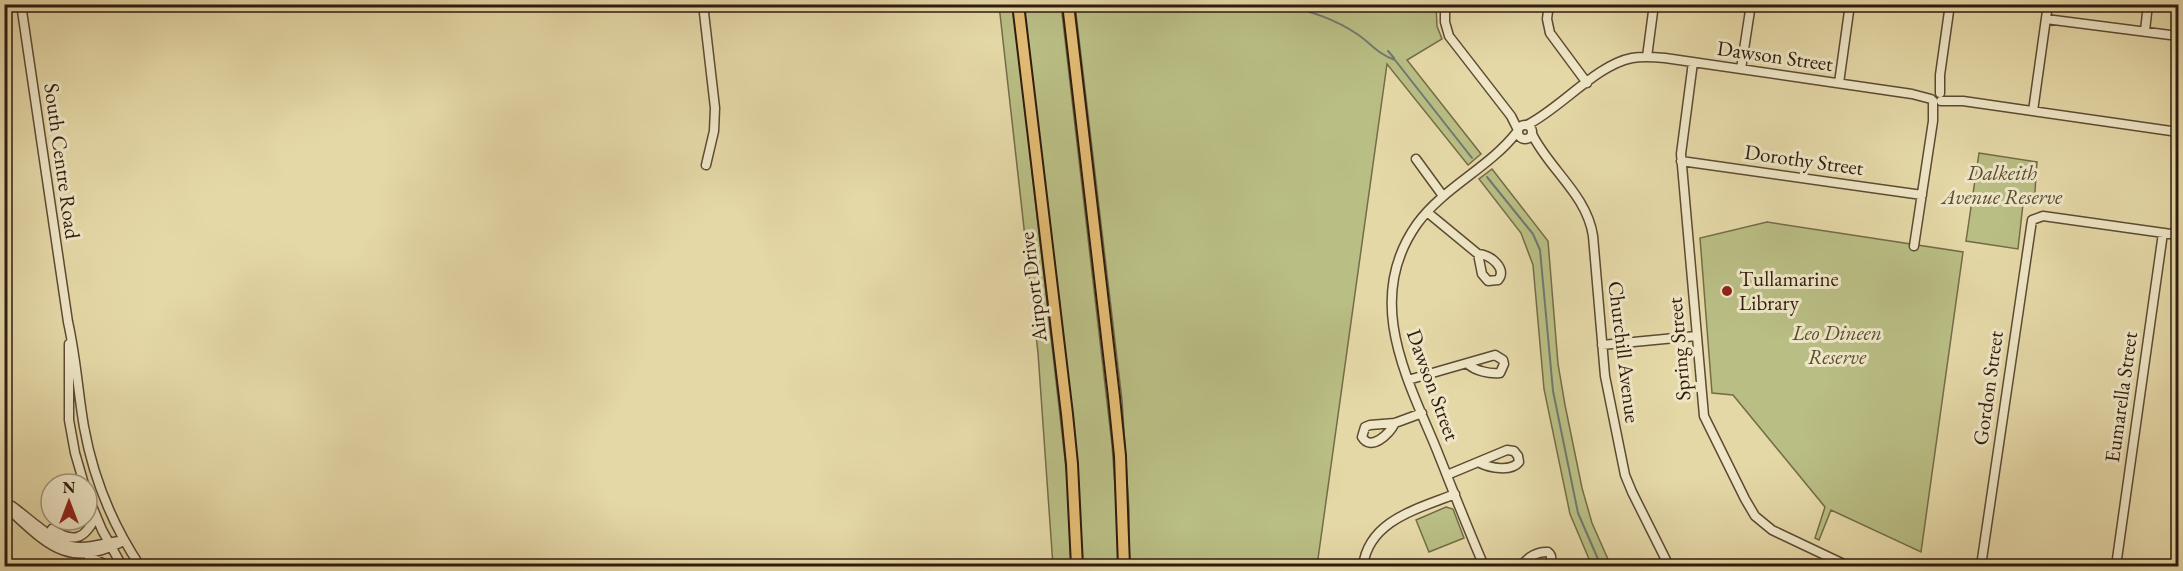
<svg xmlns="http://www.w3.org/2000/svg" width="2183" height="571" viewBox="0 0 2183 571" font-family="'EB Garamond',serif">
<style>
.green{fill:#b9be84;stroke:#746c48;stroke-width:1.5}
.lines{fill:none;stroke-linecap:round;stroke-linejoin:round}
.stream{stroke:#717871;stroke-width:2}
.minor-casing{stroke:#5d4a34;stroke-width:11}
.major-casing{stroke:#301b0d;stroke-width:14}
.minor{stroke:#eee6c6;stroke-width:8}
.major{stroke:#e2bc74;stroke-width:10}
.poi-dot{fill:#8f2418;stroke:#eee6c6;stroke-width:2}
.labels{text-anchor:middle;stroke-width:6;stroke-linejoin:round;paint-order:stroke}
.street-label{font-size:21px;fill:#301b0d;stroke:#eee6c6}
.park-label{font-size:21px;font-style:italic;fill:#594c31;stroke:#eee6c6}
.poi-label{font-size:21px;fill:#301b0d;stroke:#eee6c6;text-anchor:start}
</style>
<rect width="100%" height="100%" fill="#e5d8a7"/>
<filter id="stains"><feTurbulence type="fractalNoise" baseFrequency=".00333" numOctaves="4"/><feColorMatrix values="0 0 0 0 .2 0 0 0 0 .09 0 0 0 0 .02 0 0 0 .5 -.17"/></filter>
<radialGradient id="worn" r=".72"><stop offset=".6" stop-color="#630" stop-opacity="0"/><stop offset="1" stop-color="#630" stop-opacity=".3"/></radialGradient>
<path class="green" d="M 999,5 L 1013,5 L 1068,486 L 1071,566 L 1053,566 L 1038,353 Z
M 1023,5 L 1061,5 L 1112,445 L 1117,513 L 1118,566 L 1080,566 Z
M 1075,5 L 1436,5 L 1437,26 L 1442,39 L 1407,60 L 1481,154 L 1468,165 L 1387,64 L 1317,566 L 1129,566 L 1129,509 L 1122,400 Z
M 1979,153 L 2037,162 L 2034,206 L 2023,204 L 2018,249 L 1966,241 Z
M 1492,169 L 1548,241 L 1558,364 L 1565,405 L 1582,488 L 1592,523 L 1611,566 L 1592,566 L 1570,514 L 1544,389 L 1533,265 L 1521,233 L 1479,179 Z
M 1767,222 L 1963,252 L 1921,552 L 1831,510 L 1819,540 L 1815,538 L 1825,507 L 1733,395 L 1712,393 L 1700,238 Z
M 1446,507 L 1453,509 L 1464,538 L 1429,552 L 1416,520 Z"/>
<g class="lines">
<path class="stream" d="M 1283,4 C 1311,12 1333,18 1357,34 C 1372,44 1376,53 1395,60 L 1472,158
M 1388,51 L 1394,58
M 1487,177 L 1533,234 L 1540,250 L 1553,391 L 1578,513 L 1601,566"/>
<g class="minor-casing">
<path id="minor" d="M 21,4 L 68,322 C 76,357 78,392 84,427 C 93,477 112,524 140,566
M 703,4 L 715,108 L 714,131 L 706,165
M 1445,4 L 1445,22 L 1449,36 L 1511,116 L 1518,130
M 1549,4 L 1547,19 L 1550,33 L 1587,83
M 2046,19 L 2178,36
M 2145,31 L 2148,4
M 1647,57 L 1654,4
M 1693,62 L 1681,154 L 1704,416 L 1745,499 L 1755,516 L 1772,530 L 1848,566
M 1741,69 L 1751,4
M 1839,83 L 1850,4
M 1940,93 L 1940,75 L 1950,4
M 1941,101 L 1963,101 L 2178,132
M 2033,111 L 2048,4
M1518 132a7 7 0 1 1 14 0a7 7 0 1 1-14 0Z
M 1527,125 C 1561,108 1596,65 1632,58 C 1643,56 1654,57 1665,58 L 1912,94 L 1931,99
M 1532,134 C 1549,169 1587,195 1593,236 L 1605,376 L 1625,475 L 1632,492 L 1669,566
M 1416,159 L 1443,196
M 1681,161 L 1922,195
M 1427,212 L 1478,254 C 1490,254 1508,269 1498,280 L 1488,281 L 1482,274 L 1478,254
M 1914,246 L 1933,121 L 1933,101
M 69,344 L 69,420 L 75,453 L 84,484
M 1602,345 L 1696,336
M 1408,380 L 1495,355 L 1503,360 L 1504,364 L 1500,373 C 1490,374 1475,371 1468,364
M 1395,423 C 1389,434 1371,452 1362,437 L 1365,427 L 1370,425 L 1395,423 L 1422,413
M 1447,475 L 1507,450 L 1514,451 L 1518,456 L 1519,462 C 1511,472 1490,468 1480,463
M 87,494 L 102,530 L 122,566
M 4,505 C 46,543 67,571 124,541
M 12,506 C 29,518 58,547 79,547 C 92,548 107,542 120,541
M 52,529 C 74,544 85,539 96,516
M 89,557 L 109,566
M 1363,566 C 1369,520 1418,509 1455,494
M 1484,566 C 1467,527 1452,488 1436,448 C 1406,376 1364,299 1417,224 C 1444,187 1489,168 1517,132
M 1522,566 C 1527,557 1538,551 1548,552 C 1553,556 1552,563 1547,566
M 1981,566 L 2032,220 L 2043,216 L 2178,235
M 2116,566 L 2163,233"/>
</g>
<g class="major-casing">
<path id="major" d="M 1018,4 L 1067,414 L 1072,464 L 1077,566
M 1068,4 L 1114,397 L 1120,456 L 1124,566"/>
</g>
<use href="#minor" class="minor"/>
<use href="#major" class="major"/>
</g>
<circle class="poi-dot" cx="1727" cy="291" r="6"/>
<g class="labels">
<g class="street-label">
<text transform="translate(1775 56) rotate(8)" y="7">Dawson Street</text>
<text transform="translate(1804 160) rotate(8)" y="7">Dorothy Street</text>
<text transform="translate(62 161) rotate(82)" y="7">South Centre Road</text>
<text transform="translate(1033 287) rotate(-97)" y="7">Airport Drive</text>
<text transform="translate(1679 349) rotate(-95)" y="7">Spring Street</text>
<text transform="translate(1624 352) rotate(83)" y="7">Churchill Avenue</text>
<text transform="translate(1433 385) rotate(70)" y="7">Dawson Street</text>
<text transform="translate(1988 388) rotate(-82)" y="7">Gordon Street</text>
<text transform="translate(2121 397) rotate(-82)" y="7">Eumarella Street</text>
</g>
<g class="park-label">
<text x="2002" y="180">Dalkeith<tspan x="2002" dy="24">Avenue Reserve</tspan></text>
<text x="1837" y="340">Leo Dineen<tspan x="1837" dy="24">Reserve</tspan></text>
</g>
<g class="poi-label">
<text x="1739" y="286">Tullamarine<tspan x="1739" dy="24">Library</tspan></text>
</g>
</g>
<rect width="2183" height="571" fill="none" stroke="#e5d8a7" stroke-width="24"/>
<rect x="6" y="6" width="2171" height="559" fill="none" stroke="#301b0d" stroke-width="3"/>
<rect x="12" y="12" width="2159" height="547" fill="none" stroke="#301b0d" stroke-width="1.5"/>
<g transform="translate(69 502)"><circle r="28" fill="#eee6c6" stroke="#a2957c" stroke-width="1.5"/>
<path d="M0-4.5L10 22L0 15L-10 22Z" fill="#8f2418"/>
<text y="-9" font-size="16" font-weight="bold" text-anchor="middle" fill="#301b0d">N</text>
</g>
<rect width="100%" height="100%" filter="url(#stains)"/>
<rect width="100%" height="100%" fill="url(#worn)"/>
</svg>
